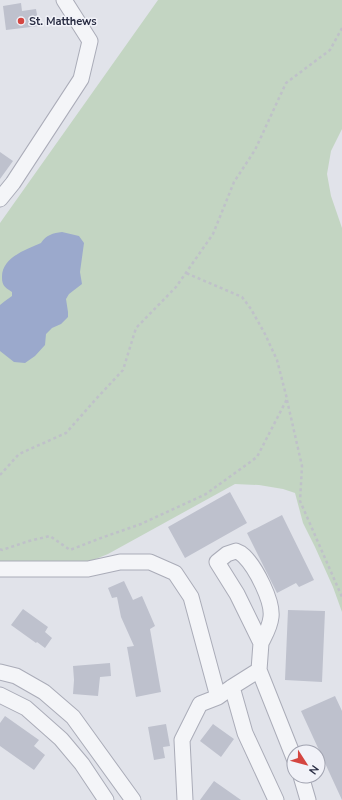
<svg xmlns="http://www.w3.org/2000/svg" width="342" height="800" viewBox="0 0 342 800" font-family="'Nunito Sans',sans-serif">
<style>
.green{fill:#c3d5c2}
.water{fill:#9ba9cc}
.building{fill:#bec1cd}
.lines{fill:none;stroke-linecap:round;stroke-linejoin:round}
.minor-casing{stroke:#aaacb8;stroke-width:17}
.path{stroke:#bfc1c9;stroke-width:2.5;stroke-dasharray:3 3;stroke-linecap:butt}
.minor{stroke:#f4f5f8;stroke-width:15}
.poi-dot{fill:#d44641;stroke:#f1f2f8;stroke-width:1.5}
.labels{text-anchor:middle;stroke-width:3;stroke-linejoin:round;paint-order:stroke}
.poi-label{font-size:11px;font-weight:bold;fill:#292d43;stroke:#f1f2f8;text-anchor:start}
</style>
<rect width="100%" height="100%" fill="#e1e3ea"/>
<path class="green" d="M 158,0 L 342,0 L 342,129 L 331,151 L 327,174 L 331,196 L 342,228 L 342,612 L 333,587 L 315,547 L 303,523 L 295,493 L 283,489 L 259,485 L 235,484 L 108,554 L 81,565 L 0,565 L 0,223 Z"/>
<path class="water" d="M 62,232 L 79,236 L 84,243 L 80,272 L 82,284 L 69,294 L 66,299 L 68,312 L 68,317 L 61,324 L 52,328 L 46,334 L 45,345 L 35,356 L 25,363 L 14,362 L 0,351 L 0,305 L 5,301 L 12,296 L 12,292 C 6,288 2,286 2,278 C 1,258 25,250 41,243 C 46,235 53,233 62,232 Z"/>
<path class="building" d="M 21,3 L 22,11 L 36,9 L 39,26 L 6,30 L 3,6 Z
M 0,152 L 13,161 L 0,179 Z
M 230,492 L 247,523 L 185,558 L 168,527 Z
M 282,515 L 314,580 L 299,587 L 296,583 L 277,593 L 247,533 Z
M 124,581 L 133,600 L 142,596 L 155,626 L 150,629 L 161,692 L 136,697 L 127,647 L 134,646 L 121,617 L 117,597 L 112,598 L 108,588 Z
M 23,609 L 48,627 L 45,632 L 52,638 L 45,648 L 37,642 L 36,643 L 11,625 Z
M 288,610 L 325,611 L 322,682 L 285,680 Z
M 110,663 L 111,676 L 100,677 L 98,696 L 73,694 L 74,680 L 73,666 Z
M 335,696 L 342,711 L 342,800 L 301,711 Z
M 5,716 L 39,740 L 34,746 L 45,755 L 34,770 L 0,746 L 0,723 Z
M 166,724 L 170,746 L 163,747 L 165,758 L 154,760 L 148,727 Z
M 213,724 L 234,739 L 221,757 L 200,741 Z
M 214,781 L 241,800 L 200,800 Z"/>
<g class="lines">
<g class="minor-casing">
<path id="minor" d="M 0,199 L 13,183 L 81,79 L 90,41 L 64,0
M 0,569 L 88,569 L 120,562 L 150,562 L 175,573 L 191,597 L 218,697 L 232,687 L 259,670
M 261,643 C 265,635 270,627 271,617 C 273,601 256,568 244,556 C 242,554 239,552 236,551 L 227,554 L 217,562 L 237,594 L 261,643 L 259,670 L 294,758
M 0,672 L 16,676 L 44,692 L 73,717 L 133,800
M 232,687 L 245,733 L 276,800
M 0,695 L 26,708 L 61,739 L 82,764 L 106,800
M 301,776 L 308,800
M 185,800 L 182,740 L 200,704 L 218,697"/>
</g>
<path class="path" d="M 287,400 L 302,466 L 300,501 L 342,597
M 0,475 L 19,454 L 66,433 L 96,399 L 123,370 L 136,328 L 176,287 L 213,234 L 234,182 L 255,150 L 286,83 L 330,50 L 342,28
M 0,549 L 2,550 L 29,541 L 50,536 L 70,550 L 101,538 L 141,524 L 206,494 L 257,457 L 287,399 L 277,360 L 265,334 L 251,309 L 242,297 L 186,273"/>
<use href="#minor" class="minor"/>
</g>
<circle class="poi-dot" cx="21" cy="21" r="4"/>
<g class="labels">
<g class="poi-label">
<text x="29" y="25">St. Matthews</text>
</g>
</g>
<g transform="translate(306 764) rotate(126)"><circle r="19" fill="#f1f2f8" stroke="#a1a3b0"/>
<path d="M0-3L7 15L0 10L-7 15Z" fill="#d44641"/>
<text y="-6" font-size="11" font-weight="bold" text-anchor="middle" fill="#292d43">N</text>
</g>
</svg>
